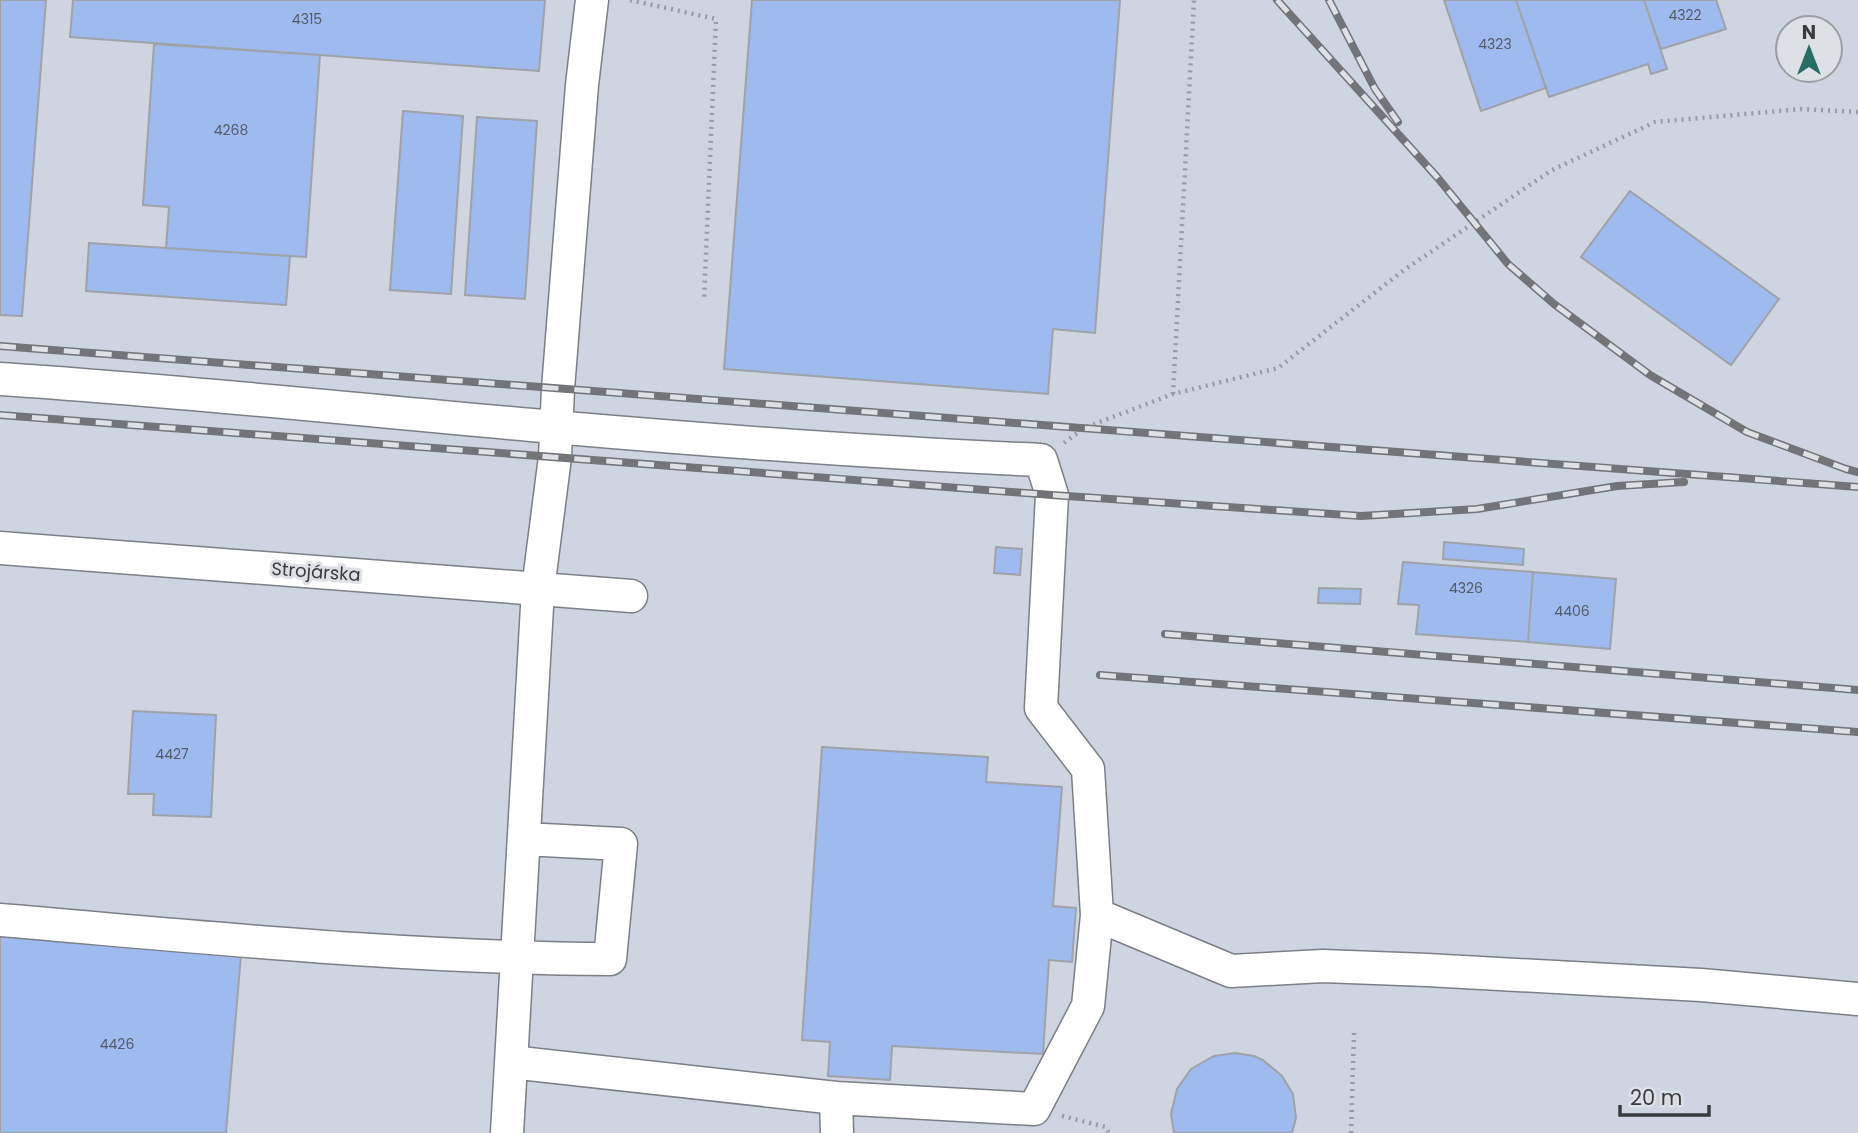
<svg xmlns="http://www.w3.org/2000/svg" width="1858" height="1133" viewBox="0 0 1858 1133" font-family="Poppins,sans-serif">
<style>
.built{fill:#ced5e1;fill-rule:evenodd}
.building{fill:#9fbaee;stroke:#9fa2a7;stroke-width:2}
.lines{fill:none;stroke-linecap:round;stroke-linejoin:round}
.minor-casing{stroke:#7c7f85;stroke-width:35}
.path{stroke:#999b9f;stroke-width:4.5;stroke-dasharray:2 5;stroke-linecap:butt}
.minor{stroke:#fff;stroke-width:32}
.rail-casing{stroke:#727477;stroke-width:8}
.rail{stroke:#dde1e6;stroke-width:5;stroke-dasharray:16;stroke-linecap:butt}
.labels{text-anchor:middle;stroke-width:6;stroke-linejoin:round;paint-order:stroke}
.number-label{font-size:14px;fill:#535b69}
.street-label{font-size:18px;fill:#3a3b3d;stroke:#dde1e6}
</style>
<rect width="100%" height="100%" fill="#dde1e6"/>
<path class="built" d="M 0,0 L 1858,0 L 1858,1133 L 0,1133 ZM 1788,28 L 1830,28 L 1830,70 L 1788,70 Z"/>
<path class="building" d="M 0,0 L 46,0 L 22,316 L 0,315 Z
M 73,0 L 545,0 L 539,71 L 70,37 Z
M 752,0 L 1120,0 L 1095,333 L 1053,329 L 1048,394 L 724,369 Z
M 1444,0 L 1516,0 L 1546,88 L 1481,111 Z
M 1516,0 L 1644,0 L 1667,69 L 1651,74 L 1648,64 L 1549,97 Z
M 1644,0 L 1716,0 L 1726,29 L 1661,49 Z
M 154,44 L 320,55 L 306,257 L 166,248 L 169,207 L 143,205 Z
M 403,111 L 463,116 L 451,294 L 390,290 Z
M 477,117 L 537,121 L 525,299 L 465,295 Z
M 1630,191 L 1779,299 L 1731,365 L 1581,257 Z
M 89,243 L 290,256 L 286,305 L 86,291 Z
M 1444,542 L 1524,549 L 1523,565 L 1443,559 Z
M 996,547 L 1022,549 L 1020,575 L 994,573 Z
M 1403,562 L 1533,572 L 1528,642 L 1416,634 L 1419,605 L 1398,604 Z
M 1533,572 L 1616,579 L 1610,649 L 1528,642 Z
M 1319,588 L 1361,589 L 1360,604 L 1318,603 Z
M 133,711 L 216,715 L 211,817 L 153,815 L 154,794 L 128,794 Z
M 822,747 L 988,757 L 986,782 L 1062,787 L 1053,906 L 1076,908 L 1072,962 L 1049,960 L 1043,1054 L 892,1046 L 890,1080 L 828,1076 L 830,1042 L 802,1040 Z
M 0,936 L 241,955 L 226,1133 L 0,1133 Z
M 1235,1053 L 1254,1056 L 1263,1060 L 1282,1076 L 1293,1094 L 1296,1118 L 1292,1133 L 1174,1133 L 1171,1114 L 1177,1089 L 1191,1069 L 1214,1056 Z"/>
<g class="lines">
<g class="minor-casing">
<path id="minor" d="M 0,379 C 185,391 370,411 554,427 C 716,441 879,453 1041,460 L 1052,495 L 1041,708 L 1088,769 L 1097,915 L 1088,1006 L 1034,1109 L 836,1098
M 0,548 L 631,596
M 1097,915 L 1231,971 L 1323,966 L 1427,970 L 1701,985 L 1858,999
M 0,920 C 203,937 406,958 610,959 L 621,844 L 524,839
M 511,1062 L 836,1098 L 837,1133
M 507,1133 L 538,589 L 555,457 L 558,389 L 582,85 L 592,0"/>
</g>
<path class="path" d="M 630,0 L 716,19 L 704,300
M 1173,394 L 1194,0
M 1064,443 L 1084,428 L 1173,394 L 1278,368 L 1404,270 L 1552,170 L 1655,122 L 1802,109 L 1858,112
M 1062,1116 L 1106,1127 L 1109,1133
M 1351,1133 L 1354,1032"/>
<use href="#minor" class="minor"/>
<g class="rail-casing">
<path id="rail" d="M 1277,0 L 1437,177 L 1508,264 L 1554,304 L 1650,375 L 1747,432 L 1846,469 L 1858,472
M 1329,0 L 1375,89 L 1398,122
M 0,346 L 1858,487
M 0,415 L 1052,495 L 1361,516 L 1477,509 L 1617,486 L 1684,482
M 1165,634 L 1858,690
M 1100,675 L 1858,732"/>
</g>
<use href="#rail" class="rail"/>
</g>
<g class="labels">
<g class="number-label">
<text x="1685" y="20">4322</text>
<text x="307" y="24">4315</text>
<text x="1495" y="49">4323</text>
<text x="231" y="135">4268</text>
<text x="1466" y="593">4326</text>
<text x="1572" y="616">4406</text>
<text x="172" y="759">4427</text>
<text x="117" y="1049">4426</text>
</g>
<g class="street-label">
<text transform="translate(316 572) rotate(4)" y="6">Strojárska</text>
</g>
</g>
<g transform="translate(1809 49)"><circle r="33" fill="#dde1e6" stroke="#9c9fa2" stroke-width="2"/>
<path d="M0-5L12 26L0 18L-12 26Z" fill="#286d62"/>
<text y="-10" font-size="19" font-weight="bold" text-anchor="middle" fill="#3a3b3d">N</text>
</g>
<path d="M1620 1105v10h89v-10" fill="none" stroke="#3a3b3d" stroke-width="3.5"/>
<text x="1630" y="1105" font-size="21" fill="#3a3b3d" stroke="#dde1e6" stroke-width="5" paint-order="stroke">20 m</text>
</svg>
